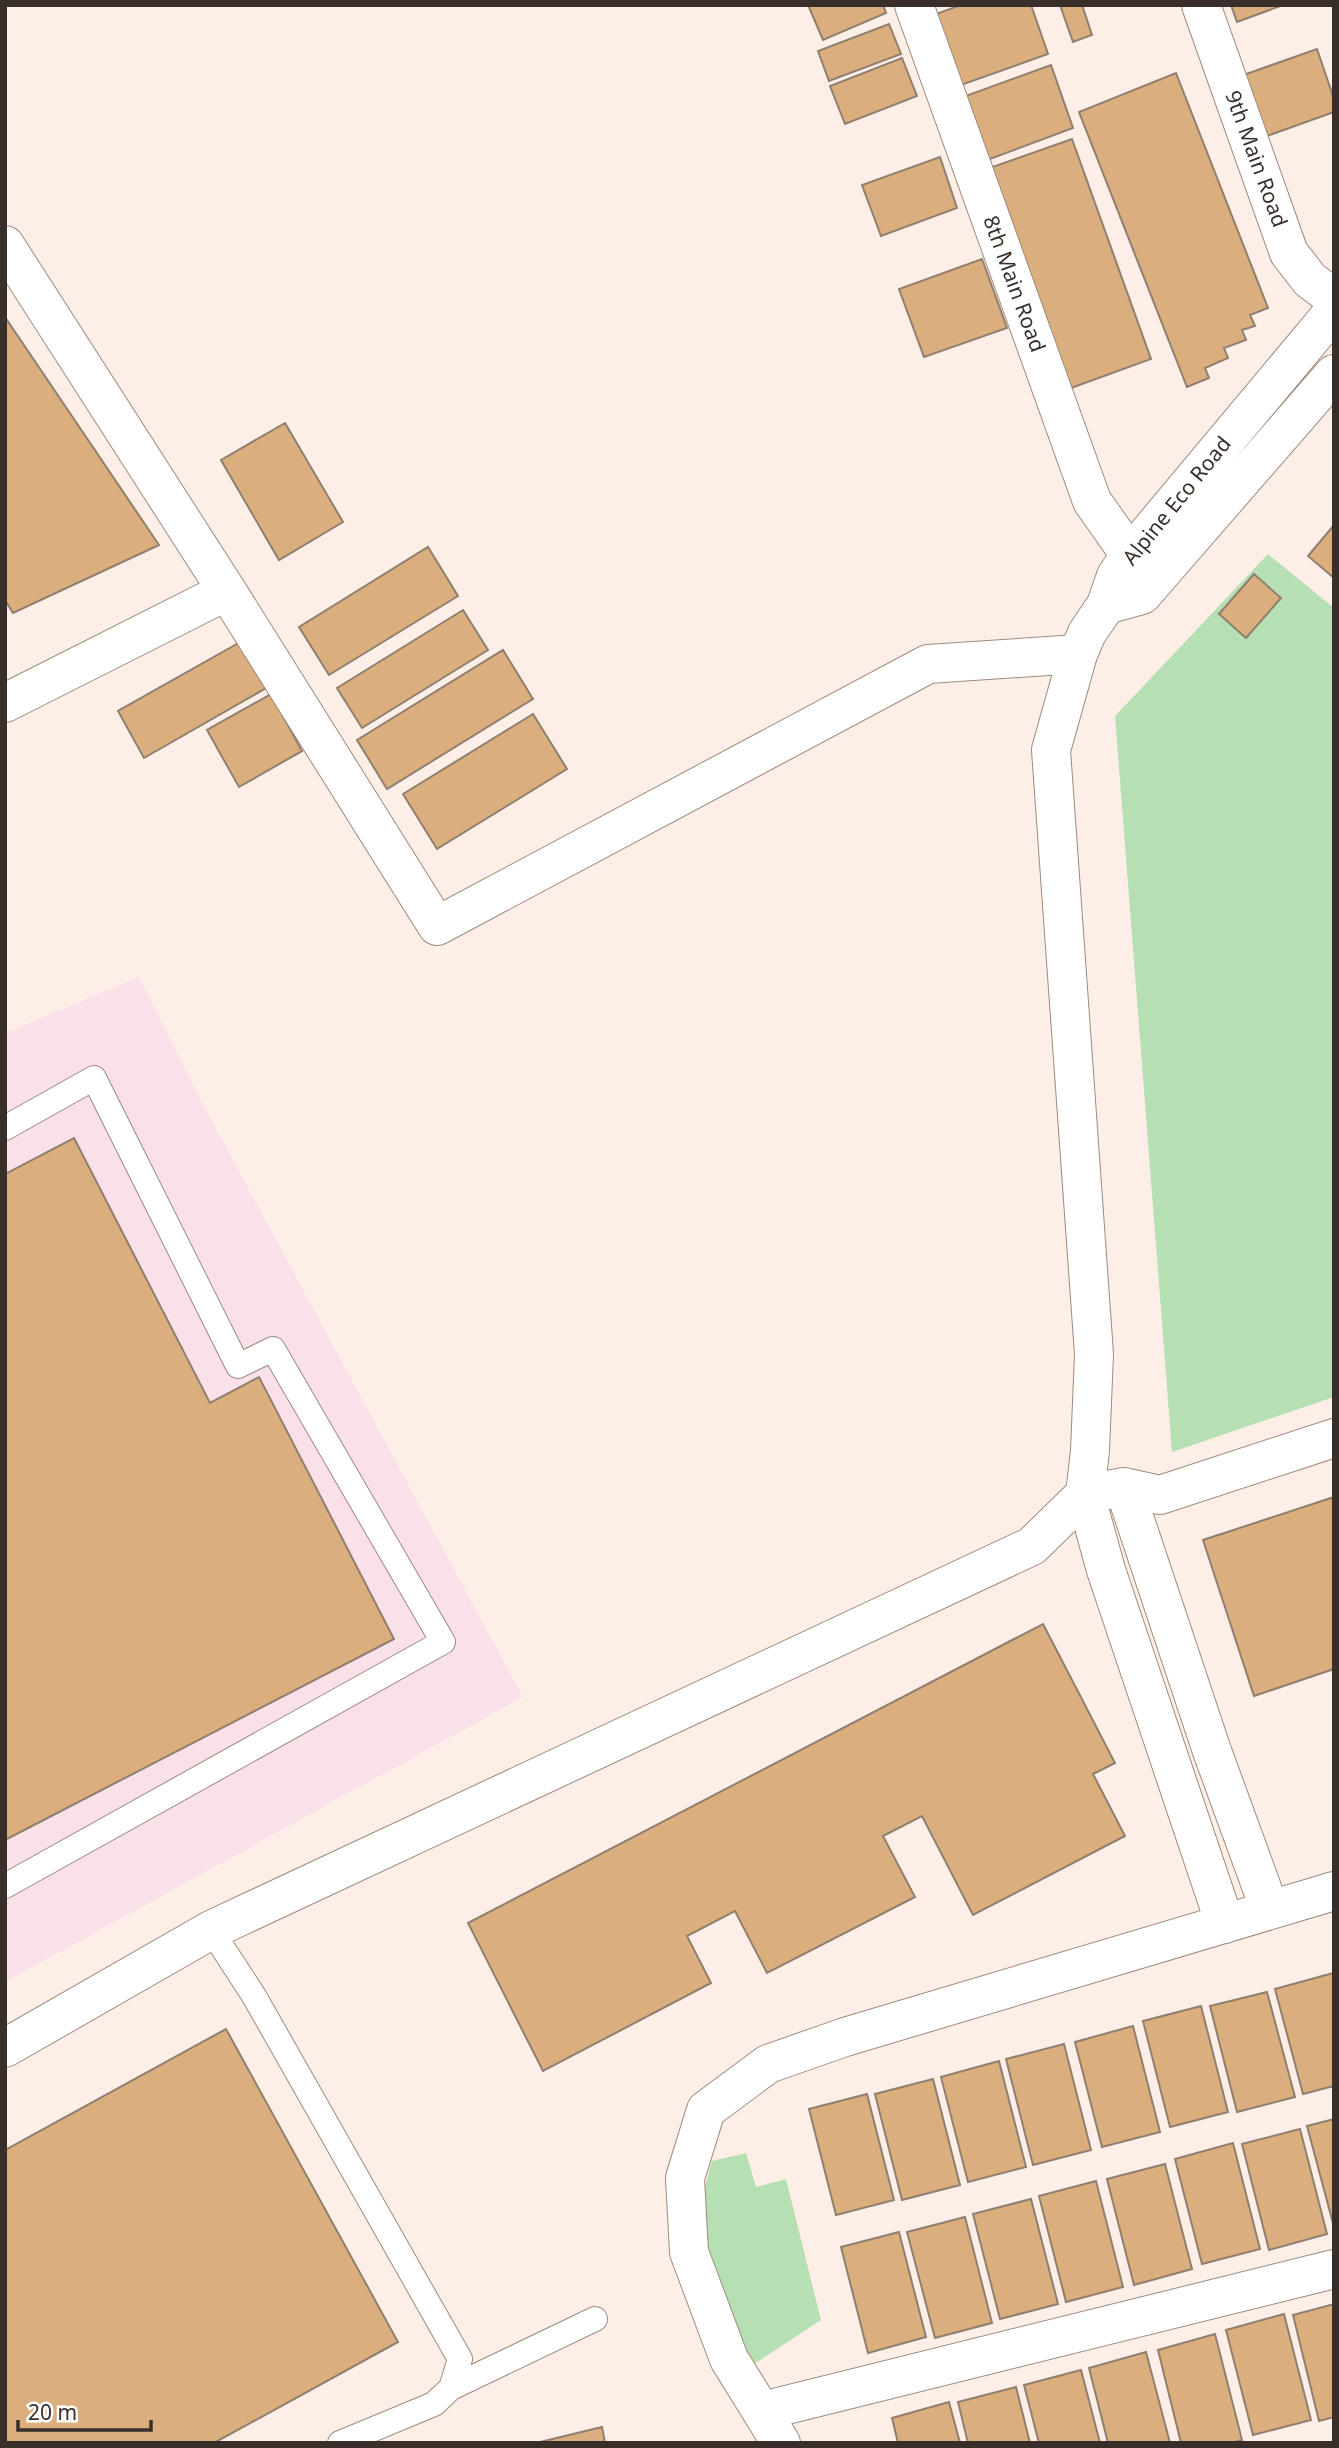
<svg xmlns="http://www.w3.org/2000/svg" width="1339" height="2448" viewBox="0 0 1339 2448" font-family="'Noto Sans',sans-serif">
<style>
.commercial{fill:#fae1e9}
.green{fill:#b6dfb3}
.building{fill:#dbae7e;stroke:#907f6f;stroke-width:2}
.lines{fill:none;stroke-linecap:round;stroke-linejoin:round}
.service-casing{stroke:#9f8a7d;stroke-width:26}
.minor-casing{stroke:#9f8a7d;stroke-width:40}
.tertiary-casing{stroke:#9f8a7d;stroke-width:40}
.service{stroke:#fff;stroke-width:24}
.minor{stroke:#fff;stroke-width:38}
.tertiary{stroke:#fff;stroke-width:38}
.labels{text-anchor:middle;stroke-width:6;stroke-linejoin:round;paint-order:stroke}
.street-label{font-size:21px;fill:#382f2a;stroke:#fff}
</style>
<rect width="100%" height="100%" fill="#fdefe7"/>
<path class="commercial" d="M 139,977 L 199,1097 L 523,1697 L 5,1982 L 5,1033 Z"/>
<path class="green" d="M 1268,554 L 1334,608 L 1334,1397 L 1172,1452 L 1115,716 Z
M 746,2153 L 756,2187 L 786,2179 L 821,2320 L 748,2368 L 695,2222 L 712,2161 Z"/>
<path class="building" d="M 808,5 L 883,5 L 886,13 L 823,40 Z
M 961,5 L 1031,5 L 1048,54 L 961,85 L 936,14 Z
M 1060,5 L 1082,5 L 1092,35 L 1073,42 Z
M 1231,5 L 1283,5 L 1237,22 Z
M 889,24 L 901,54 L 829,81 L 818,51 Z
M 1317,49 L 1334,99 L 1334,112 L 1253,141 L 1232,79 Z
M 902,58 L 917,96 L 845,124 L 830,86 Z
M 1051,65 L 1073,128 L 982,162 L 960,98 Z
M 1176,73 L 1268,308 L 1250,315 L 1255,326 L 1242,330 L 1246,340 L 1224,348 L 1228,358 L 1205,368 L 1209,378 L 1187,387 L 1079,112 Z
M 1072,139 L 1151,359 L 1063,391 L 984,170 Z
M 940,157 L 957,208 L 881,236 L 862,185 Z
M 982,259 L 1007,328 L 924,357 L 899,289 Z
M 5,317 L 159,545 L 13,613 L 5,600 Z
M 5,317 L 159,545 L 13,613 L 5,600 Z
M 285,423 L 343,522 L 279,560 L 221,460 Z
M 1334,525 L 1334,578 L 1308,556 Z
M 428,547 L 458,596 L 329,675 L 299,627 Z
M 1254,574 L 1281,598 L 1246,638 L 1219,614 Z
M 463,610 L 488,650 L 362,728 L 337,688 Z
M 242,641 L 268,687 L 144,758 L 118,711 Z
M 503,650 L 533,699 L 387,789 L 357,740 Z
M 271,694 L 302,751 L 239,787 L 207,730 Z
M 533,714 L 567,769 L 437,849 L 403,794 Z
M 74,1138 L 210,1403 L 259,1377 L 394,1639 L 5,1840 L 5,1174 Z
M 1334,1497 L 1334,1669 L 1254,1696 L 1203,1540 Z
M 1043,1624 L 1115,1763 L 1093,1774 L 1125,1836 L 973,1915 L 922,1816 L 883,1836 L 915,1897 L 767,1973 L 735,1911 L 687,1936 L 711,1983 L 543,2071 L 468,1923 Z
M 1333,1973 L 1334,2086 L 1303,2094 L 1275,1989 Z
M 1267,1992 L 1295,2097 L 1237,2112 L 1210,2006 Z
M 1201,2006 L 1228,2112 L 1170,2127 L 1143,2021 Z
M 1133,2026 L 1160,2132 L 1102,2147 L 1075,2042 Z
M 226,2029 L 398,2342 L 214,2443 L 5,2443 L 5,2150 Z
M 1064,2044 L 1091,2150 L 1033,2165 L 1006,2059 Z
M 999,2061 L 1026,2167 L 968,2182 L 941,2077 Z
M 933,2079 L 960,2185 L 902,2200 L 875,2094 Z
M 867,2094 L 894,2200 L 836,2215 L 809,2109 Z
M 1334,2119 L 1334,2227 L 1307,2126 Z
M 1300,2129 L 1327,2234 L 1269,2250 L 1242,2144 Z
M 1233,2143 L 1260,2249 L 1202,2264 L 1175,2159 Z
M 1165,2164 L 1192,2269 L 1134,2285 L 1107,2179 Z
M 1096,2181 L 1123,2287 L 1066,2302 L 1039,2196 Z
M 1031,2199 L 1058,2304 L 1000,2319 L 973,2214 Z
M 965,2217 L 992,2323 L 935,2338 L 907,2232 Z
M 899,2232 L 926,2337 L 868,2353 L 841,2247 Z
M 1334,2304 L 1334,2417 L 1319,2421 L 1293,2315 Z
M 1284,2314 L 1311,2420 L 1253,2435 L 1226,2330 Z
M 1215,2334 L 1242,2440 L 1233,2443 L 1181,2443 L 1158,2350 Z
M 1146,2352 L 1170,2443 L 1108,2443 L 1089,2368 Z
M 1081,2370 L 1100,2443 L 1039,2443 L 1024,2385 Z
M 1016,2387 L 1030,2443 L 968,2443 L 958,2402 Z
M 949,2402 L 960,2443 L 898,2443 L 892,2418 Z
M 602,2427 L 605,2443 L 536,2443 Z"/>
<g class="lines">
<g class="service-casing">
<path id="service" d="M 5,1128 L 94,1078 L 238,1366 L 273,1349 L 443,1642 L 5,1886
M 211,1930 L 254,1996 L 460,2359 L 451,2388 L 434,2404 L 340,2443
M 451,2388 L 595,2319"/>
</g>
<g class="minor-casing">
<path id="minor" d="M 914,5 L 1092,501 L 1130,555
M 1201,5 L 1289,253 L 1310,280 L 1334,298
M 5,245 L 227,591 L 437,926 L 928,664 L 1078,654
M 5,703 L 227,591
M 1124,1487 L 1212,1751 L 1270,1910
M 1225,1924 L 1106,1570 L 1085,1494 L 1124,1487 L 1160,1495 L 1334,1438
M 762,2411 L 1334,2269
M 781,2443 L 729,2359 L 689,2252 L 685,2178 L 706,2110 L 768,2064 L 845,2037 L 1334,1891"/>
</g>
<g class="tertiary-casing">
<path id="tertiary" d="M 1106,605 L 1142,595 L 1334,374
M 5,2048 L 211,1930 L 1032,1546 L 1085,1494 L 1090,1451 L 1094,1354 L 1051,750 L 1078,654 L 1087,633 L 1106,605 L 1116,576 L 1130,555 L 1334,311"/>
</g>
<use href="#service" class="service"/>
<use href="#minor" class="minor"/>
<use href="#tertiary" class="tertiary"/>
</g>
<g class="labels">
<g class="street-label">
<text transform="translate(1256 159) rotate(70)" y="7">9th Main Road</text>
<text transform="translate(1014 284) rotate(70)" y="7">8th Main Road</text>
<text transform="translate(1177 501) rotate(-51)" y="7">Alpine Eco Road</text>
</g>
</g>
<rect width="1339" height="2448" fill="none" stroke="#382f2a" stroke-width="14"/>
<path d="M18 2420v10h133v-10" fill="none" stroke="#382f2a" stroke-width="3.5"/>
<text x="28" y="2420" font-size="21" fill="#382f2a" stroke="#ffffff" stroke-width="5" paint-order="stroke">20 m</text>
</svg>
